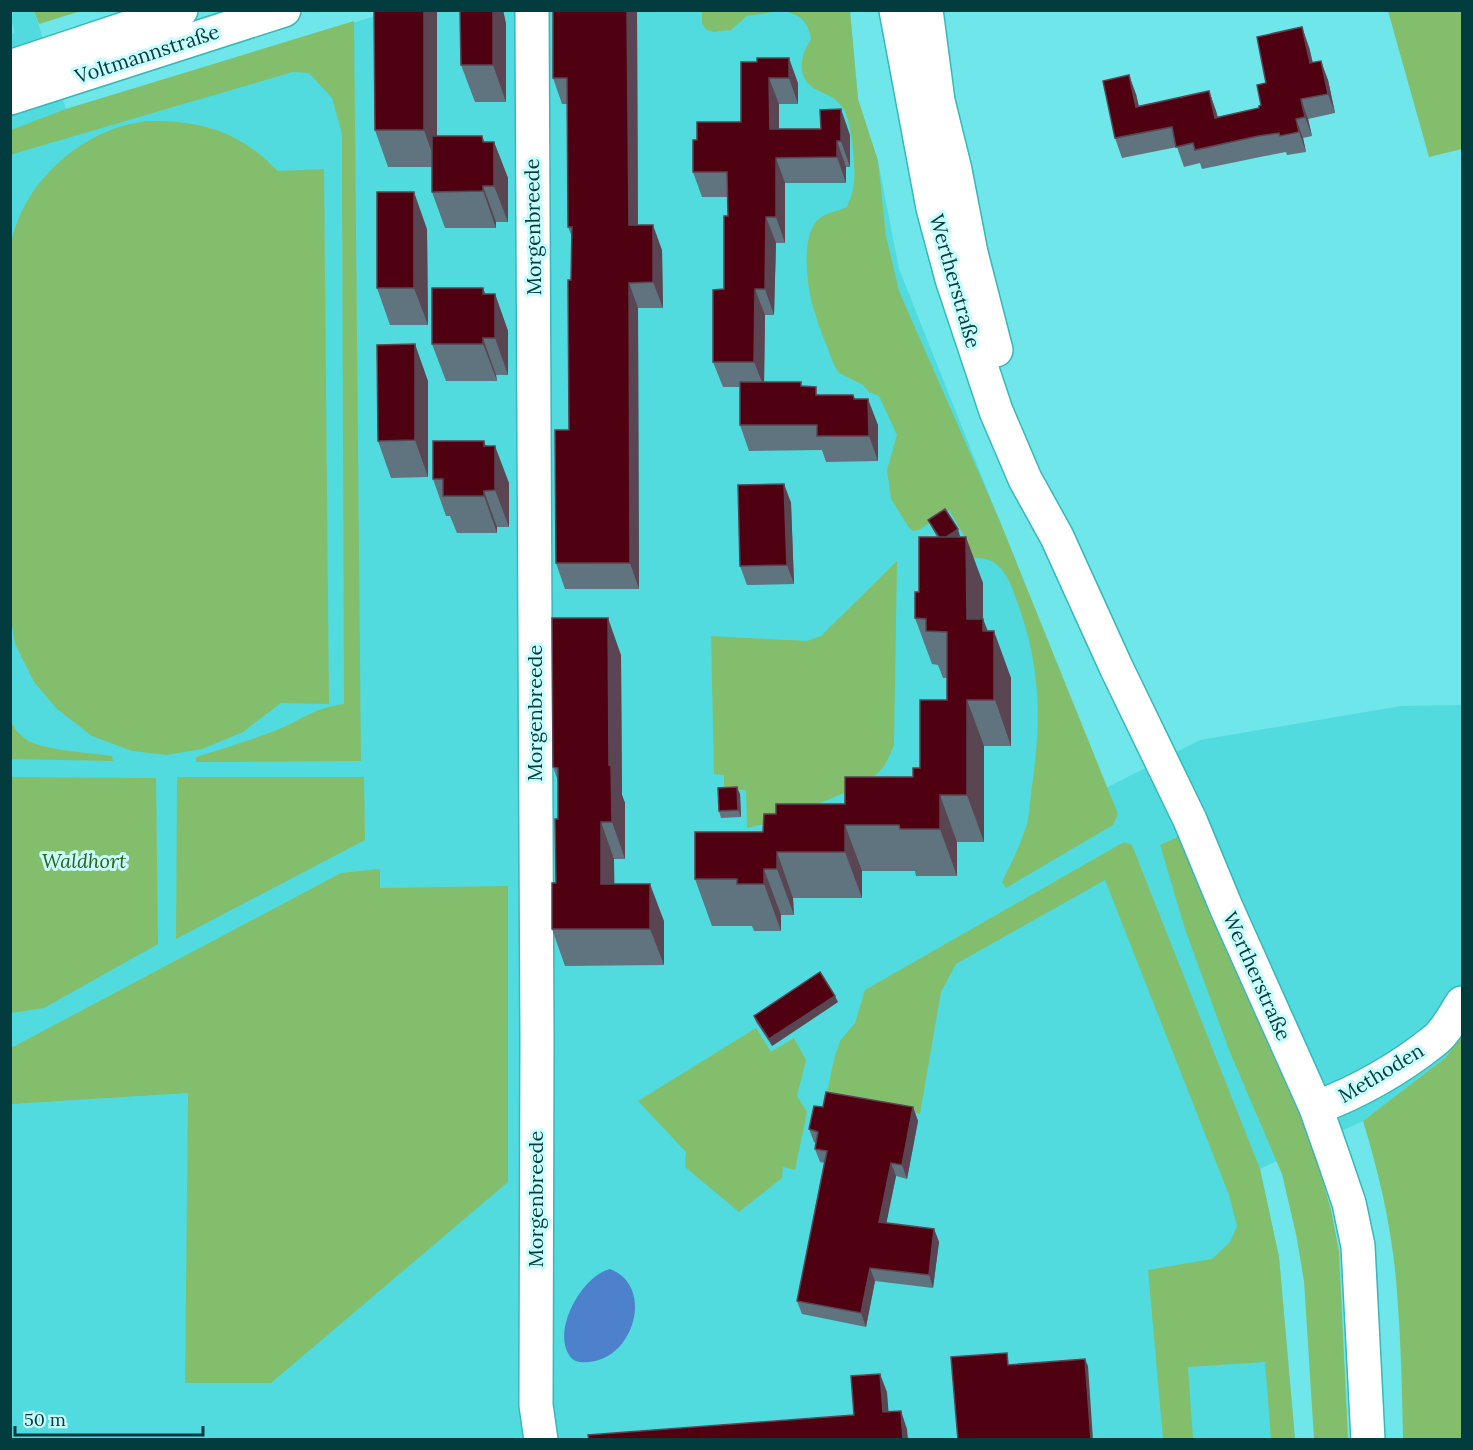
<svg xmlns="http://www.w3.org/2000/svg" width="1473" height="1450" viewBox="0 0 1473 1450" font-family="Lora,serif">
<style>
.built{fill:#51dbdf}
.green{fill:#83be6d}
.water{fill:#4d81cc}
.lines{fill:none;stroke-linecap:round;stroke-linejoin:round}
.minor-casing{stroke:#38b7bb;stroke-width:36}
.major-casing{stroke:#38b7bb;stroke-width:36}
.minor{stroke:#fff;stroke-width:33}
.major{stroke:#fff;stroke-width:33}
.wall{fill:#5f747e}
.shaded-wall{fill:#594652}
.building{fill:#4f0112;stroke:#594652;stroke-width:1.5}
.labels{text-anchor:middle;stroke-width:6;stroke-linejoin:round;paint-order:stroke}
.street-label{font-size:20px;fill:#033c3e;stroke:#c8fdfe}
.park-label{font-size:20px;font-style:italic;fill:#2d6411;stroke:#c8fdfe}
</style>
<rect width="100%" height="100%" fill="#6fe6e9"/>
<path class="built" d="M 11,11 L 34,11 L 66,109 L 392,11 L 850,11 L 858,99 L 878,161 L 899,269 L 1106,788 L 1200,740 L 1401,706 L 1462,705 L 1462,1035 L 1445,1058 L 1363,1121 L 1260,1169 L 1279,1257 L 1295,1439 L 11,1439 L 10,35 L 15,33 L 11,20 Z"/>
<path class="green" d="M 34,11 L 34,10 L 81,11 L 39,24 Z
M 702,11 L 702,10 L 780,11 L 747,16 L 731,30 L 714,32 L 707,30 L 702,24 Z
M 785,11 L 850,11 L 858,99 L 878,161 L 886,236 L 899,291 L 999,519 L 1118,814 L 1113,825 L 1006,888 L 1002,882 C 1011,864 1020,846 1026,827 C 1030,814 1030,799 1032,786 C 1041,723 1041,671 1020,610 C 1014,594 1009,572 993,562 C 981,555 962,559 948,559 L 966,539 L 949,510 L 919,530 L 913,531 L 909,528 L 891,499 L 887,470 L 897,435 L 879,396 L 869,392 L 863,385 L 839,373 L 834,365 C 828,348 820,331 815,313 C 807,292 801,242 815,223 C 822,213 836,212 847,207 C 849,201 852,195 853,189 C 857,174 852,120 843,108 C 834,96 829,96 817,90 C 795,79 800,56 811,39 C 808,22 802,16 785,11 Z
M 1388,11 L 1462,11 L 1462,149 L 1429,157 Z
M 354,21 L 361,761 L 196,762 L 196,757 C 226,748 255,739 284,727 C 308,716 315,708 344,704 L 342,175 L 342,134 L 332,98 L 309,73 L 293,72 L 13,154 L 11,157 L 11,130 L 66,109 Z
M 146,121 C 201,120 239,131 278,171 L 324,169 L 329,704 L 281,703 L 243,732 L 202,749 L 166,755 L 132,751 L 92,736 L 57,709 L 34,682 L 15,644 L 10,613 L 10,249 C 19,192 65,145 119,127 C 128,124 137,123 146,121 Z
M 897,561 L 894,745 C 890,754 887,763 881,770 C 860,792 791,813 760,825 L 747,828 L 746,790 L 724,789 L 724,775 L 714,774 L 711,636 L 807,641 L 821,636 Z
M 11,722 C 15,729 19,735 27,740 C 42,750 92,753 112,756 L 113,761 L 11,759 Z
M 10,777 L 156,778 L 158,944 L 44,1008 L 11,1013 Z
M 177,777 L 364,777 L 365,840 L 176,939 Z
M 1180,836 L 1312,1144 L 1331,1210 L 1339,1251 L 1348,1439 L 1314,1439 L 1304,1281 L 1296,1234 L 1282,1174 L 1229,1050 L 1185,929 L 1160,845 Z
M 1124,842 L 1132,845 L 1260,1169 L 1279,1257 L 1295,1439 L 1271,1439 L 1265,1362 L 1188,1367 L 1193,1439 L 1163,1439 L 1148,1270 L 1212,1259 L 1230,1242 L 1237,1226 L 1229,1195 L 1105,880 L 956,964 L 941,992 L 920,1114 L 826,1097 L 834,1059 L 840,1041 L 855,1023 L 865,990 Z
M 380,869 L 380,888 L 508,886 L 508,1182 L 271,1383 L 185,1383 L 188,1093 L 11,1104 L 11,1048 L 341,873 Z
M 756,1028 L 771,1052 L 794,1038 L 806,1060 L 797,1096 L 807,1112 L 795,1170 L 783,1167 L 782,1178 L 739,1212 L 685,1167 L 686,1152 L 638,1101 Z
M 1462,1035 L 1462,1439 L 1403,1439 C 1402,1390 1401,1341 1397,1292 C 1393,1234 1380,1176 1363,1121 L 1445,1058 Z"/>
<path class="water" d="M 610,1269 C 655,1286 634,1359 589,1362 C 581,1363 573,1362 569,1355 C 552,1329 583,1275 610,1269 Z"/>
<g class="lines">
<g class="minor-casing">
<path id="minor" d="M 532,10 L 537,1039 L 536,1405 L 541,1440
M 10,67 L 181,10
M 10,98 L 284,10
M 1316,1108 C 1358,1092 1399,1069 1434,1041 C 1446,1032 1454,1015 1462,1003"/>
</g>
<g class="major-casing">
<path id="major" d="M 896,10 L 933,208 L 952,279 L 996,411 L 1025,479 L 1057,537 L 1116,667 L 1190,820 L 1226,907 L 1316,1108 L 1334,1159 L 1349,1203 L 1358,1246 L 1368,1440
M 926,10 L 938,101 L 955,170 L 971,253 L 996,350"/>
</g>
<use href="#minor" class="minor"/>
<use href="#major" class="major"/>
</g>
<path class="wall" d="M 374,10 L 437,10 L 437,136 L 482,136 L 484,142 L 494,142 L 508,178 L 508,222 L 496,222 L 496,228 L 445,228 L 432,192 L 432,167 L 388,167 L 375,130 Z
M 460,10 L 503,10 L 506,24 L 506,102 L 475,102 L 461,65 Z
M 553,10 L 637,10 L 638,225 L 662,250 L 663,308 L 638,308 L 639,589 L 565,589 L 556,563 L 569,430 L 572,237 L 568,227 L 567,104 L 562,104 L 553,78 Z
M 1309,47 L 1313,63 L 1328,80 L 1335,113 L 1308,119 L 1312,136 L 1303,138 L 1306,152 L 1287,155 L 1286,152 L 1265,156 L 1202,169 L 1200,163 L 1184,167 L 1177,147 L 1122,158 L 1115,138 L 1136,94 L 1139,106 L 1209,91 L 1218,117 L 1259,108 L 1261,105 L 1266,83 Z
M 757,58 L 798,83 L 798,104 L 779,104 L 779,129 L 850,135 L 850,167 L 846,167 L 846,183 L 785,183 L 785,243 L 776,243 L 774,315 L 765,315 L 764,382 L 803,386 L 819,395 L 853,395 L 855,399 L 878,425 L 878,461 L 826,462 L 822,450 L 749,451 L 740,425 L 740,387 L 723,387 L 713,362 L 724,289 L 728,216 L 728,197 L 702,197 L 693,172 L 697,140 L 741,122 L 757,62 Z
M 427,229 L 428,325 L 390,325 L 377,288 Z
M 483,288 L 485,294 L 495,294 L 508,331 L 508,375 L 496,375 L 497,381 L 446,381 L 432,344 Z
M 428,381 L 428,477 L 391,478 L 378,441 Z
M 486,446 L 509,483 L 509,527 L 497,527 L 497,533 L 457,533 L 450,516 L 446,516 L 433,479 Z
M 784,484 L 791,503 L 794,584 L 747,585 L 740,566 Z
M 928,520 L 960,536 L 959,537 L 983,583 L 983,619 L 988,631 L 1011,678 L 1011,746 L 984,746 L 984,842 L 957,842 L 957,876 L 916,876 L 915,871 L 862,871 L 862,898 L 793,898 L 794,915 L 781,915 L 781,931 L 754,931 L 752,926 L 712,926 L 695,879 L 763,832 L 776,814 L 845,804 L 913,777 L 920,768 L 947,700 L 947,678 L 943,678 L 938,665 L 932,664 L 915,618 L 919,592 L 937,537 L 931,526 Z
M 621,655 L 622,795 L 625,803 L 625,859 L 614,859 L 614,884 L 664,921 L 664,965 L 565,966 L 552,929 L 556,883 L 558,819 L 558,781 L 553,767 Z
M 740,794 L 741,817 L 721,818 L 719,811 Z
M 838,1002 L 772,1046 L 756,1022 L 754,1016 Z
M 823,1107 L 913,1107 L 918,1121 L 907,1179 L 896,1176 L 886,1223 L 934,1229 L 939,1242 L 933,1288 L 875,1281 L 866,1327 L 802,1314 L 797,1301 L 824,1163 L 820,1162 L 815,1149 L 816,1143 L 814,1142 L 809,1129 Z"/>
<path class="shaded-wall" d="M 424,10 L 437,10 L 437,167 L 424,130 Z
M 493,10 L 503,10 L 506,24 L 506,102 L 493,65 Z
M 627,10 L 637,10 L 638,250 L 629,225 Z
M 1302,27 L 1309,47 L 1317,83 L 1310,63 Z
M 789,58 L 798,83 L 798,104 L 789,78 Z
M 1321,61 L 1328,80 L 1335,113 L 1328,94 Z
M 1129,75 L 1136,94 L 1143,127 L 1136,107 Z
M 769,78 L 779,104 L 779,155 L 770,129 Z
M 1209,91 L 1216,111 L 1222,138 L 1215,118 Z
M 1301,99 L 1308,119 L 1312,136 L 1305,117 Z
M 841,109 L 850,135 L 850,167 L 841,141 Z
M 1296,119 L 1303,138 L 1306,152 L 1299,132 Z
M 482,136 L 494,169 L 494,142 L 508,178 L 508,222 L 494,186 L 483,142 Z
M 837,141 L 846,167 L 846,183 L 837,157 Z
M 776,158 L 785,183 L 785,243 L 776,217 Z
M 483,186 L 496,222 L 496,228 L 483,191 Z
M 414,192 L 427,229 L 428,325 L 414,288 Z
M 766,217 L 776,243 L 774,315 L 765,289 Z
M 653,225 L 662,250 L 663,308 L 653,282 Z
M 629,283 L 638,308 L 639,589 L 630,563 Z
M 483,288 L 495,321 L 495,294 L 508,331 L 508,375 L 495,338 L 483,294 Z
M 755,289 L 765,315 L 764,387 L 754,362 Z
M 483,338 L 496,375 L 497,381 L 483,344 Z
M 415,344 L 428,381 L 428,477 L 415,440 Z
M 868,399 L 878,425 L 878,461 L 869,436 Z
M 484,441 L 495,473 L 495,446 L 509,483 L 509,527 L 495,490 L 484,446 Z
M 784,484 L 791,503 L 794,584 L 787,565 Z
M 484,491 L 497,527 L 497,533 L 484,496 Z
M 958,529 L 960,536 L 943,547 L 941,540 Z
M 966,537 L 983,583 L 983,619 L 994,649 L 994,631 L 1011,678 L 1011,746 L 967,619 Z
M 608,618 L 621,655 L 622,795 L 625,803 L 625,859 L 612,822 L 609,765 Z
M 967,700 L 984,746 L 984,842 L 967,795 Z
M 737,787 L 740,794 L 741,817 L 738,810 Z
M 940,795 L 957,842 L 957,876 L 940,829 Z
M 601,822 L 614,859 L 615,921 L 601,884 Z
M 845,825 L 862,871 L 862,898 L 845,852 Z
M 777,852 L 793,898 L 794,915 L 777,869 Z
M 764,869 L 781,915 L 781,931 L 764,884 Z
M 650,884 L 664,921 L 664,965 L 650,929 Z
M 835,996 L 838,1002 L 772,1046 L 769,1039 Z
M 913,1107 L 918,1121 L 907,1179 L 902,1165 Z
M 891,1163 L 896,1176 L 884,1235 L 879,1222 Z
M 934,1229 L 939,1242 L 933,1288 L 929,1275 Z
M 870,1268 L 875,1281 L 866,1327 L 861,1313 Z
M 1085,1359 L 1088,1366 L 1093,1440 L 1091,1440 Z
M 880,1374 L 887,1392 L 890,1430 L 883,1412 Z
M 901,1411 L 907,1429 L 908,1440 L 903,1440 Z"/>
<path class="building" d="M 374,10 L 424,10 L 424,130 L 375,130 Z
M 460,10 L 493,10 L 493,65 L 461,65 Z
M 553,10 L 627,10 L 629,225 L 653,225 L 653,282 L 629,283 L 630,563 L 556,563 L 555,430 L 569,430 L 568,280 L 571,280 L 572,227 L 568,227 L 567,78 L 553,78 Z
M 1302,27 L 1310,63 L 1321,61 L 1328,94 L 1301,99 L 1305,117 L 1296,119 L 1299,132 L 1280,136 L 1279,133 L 1258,136 L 1195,150 L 1193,143 L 1176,147 L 1172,127 L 1115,138 L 1103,81 L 1129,75 L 1136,107 L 1209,91 L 1215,118 L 1259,108 L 1259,106 L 1261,105 L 1257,85 L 1266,83 L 1257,37 Z
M 757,58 L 789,58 L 789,78 L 769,78 L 770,129 L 821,129 L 820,110 L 841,109 L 841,141 L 837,141 L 837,157 L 776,158 L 776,217 L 766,217 L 765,289 L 755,289 L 754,362 L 713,362 L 713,290 L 724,289 L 724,216 L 728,216 L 727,172 L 693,172 L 693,140 L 697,140 L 697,122 L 741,122 L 741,62 L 757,62 Z
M 432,136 L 482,136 L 483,142 L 494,142 L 494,186 L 483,186 L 483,191 L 432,192 Z
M 377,192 L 414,192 L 414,288 L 377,288 Z
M 432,288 L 483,288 L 483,294 L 495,294 L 495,338 L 483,338 L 483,344 L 432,344 Z
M 415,344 L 415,440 L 378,441 L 377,345 Z
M 740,382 L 801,382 L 801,386 L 816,387 L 816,395 L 853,395 L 854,399 L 868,399 L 869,436 L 817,436 L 817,425 L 740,425 Z
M 433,441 L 484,441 L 484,446 L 495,446 L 495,490 L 484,491 L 484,496 L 443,496 L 443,479 L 433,479 Z
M 784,484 L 787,565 L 740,566 L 738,485 Z
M 945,509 L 958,529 L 946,537 L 939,537 L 928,520 Z
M 919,537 L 966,537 L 967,619 L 983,619 L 983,631 L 994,631 L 994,700 L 967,700 L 967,795 L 940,795 L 940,829 L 900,829 L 899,825 L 845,825 L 845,852 L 777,852 L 777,869 L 764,869 L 764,884 L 737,884 L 737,879 L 695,879 L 695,832 L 763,832 L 764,814 L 776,814 L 776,804 L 845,804 L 845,777 L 913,777 L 913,768 L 920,768 L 920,700 L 947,700 L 947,632 L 926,631 L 926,619 L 915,618 L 915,592 L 919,592 Z
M 552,618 L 608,618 L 609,765 L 611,766 L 612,822 L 601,822 L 601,884 L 650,884 L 650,929 L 552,929 L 552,883 L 556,883 L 555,819 L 558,819 L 558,768 L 553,767 Z
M 737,787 L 738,810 L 719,811 L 718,788 Z
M 820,972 L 835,996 L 769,1039 L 754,1016 Z
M 826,1092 L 913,1107 L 902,1165 L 891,1163 L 879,1222 L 934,1229 L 929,1275 L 870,1268 L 861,1313 L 797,1301 L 827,1151 L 815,1149 L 818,1132 L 809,1129 L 814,1106 L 823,1107 Z
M 1007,1353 L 1008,1365 L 1085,1359 L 1091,1440 L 958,1440 L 951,1357 Z
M 880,1374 L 883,1412 L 901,1411 L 903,1440 L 589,1440 L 588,1435 L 854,1415 L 851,1376 Z"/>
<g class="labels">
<g class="street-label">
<text transform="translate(147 54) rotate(-18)" y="7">Voltmannstraße</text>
<text transform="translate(533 227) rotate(-91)" y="7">Morgenbreede</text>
<text transform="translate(955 281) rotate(74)" y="7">Wertherstraße</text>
<text transform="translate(535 713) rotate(-90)" y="7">Morgenbreede</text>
<text transform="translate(1257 976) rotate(66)" y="7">Wertherstraße</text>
<text transform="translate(1381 1073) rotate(-31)" y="7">Methoden</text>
<text transform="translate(536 1199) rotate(-90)" y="7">Morgenbreede</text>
</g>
<g class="park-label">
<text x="84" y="868">Waldhort</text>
</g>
</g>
<rect width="1473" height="1450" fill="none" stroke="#033c3e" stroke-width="24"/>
<path d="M15 1426v9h188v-9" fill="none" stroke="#033c3e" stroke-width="3"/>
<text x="24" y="1426" font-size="18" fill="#033c3e" stroke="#c8fdfe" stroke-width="4.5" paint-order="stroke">50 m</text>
</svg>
